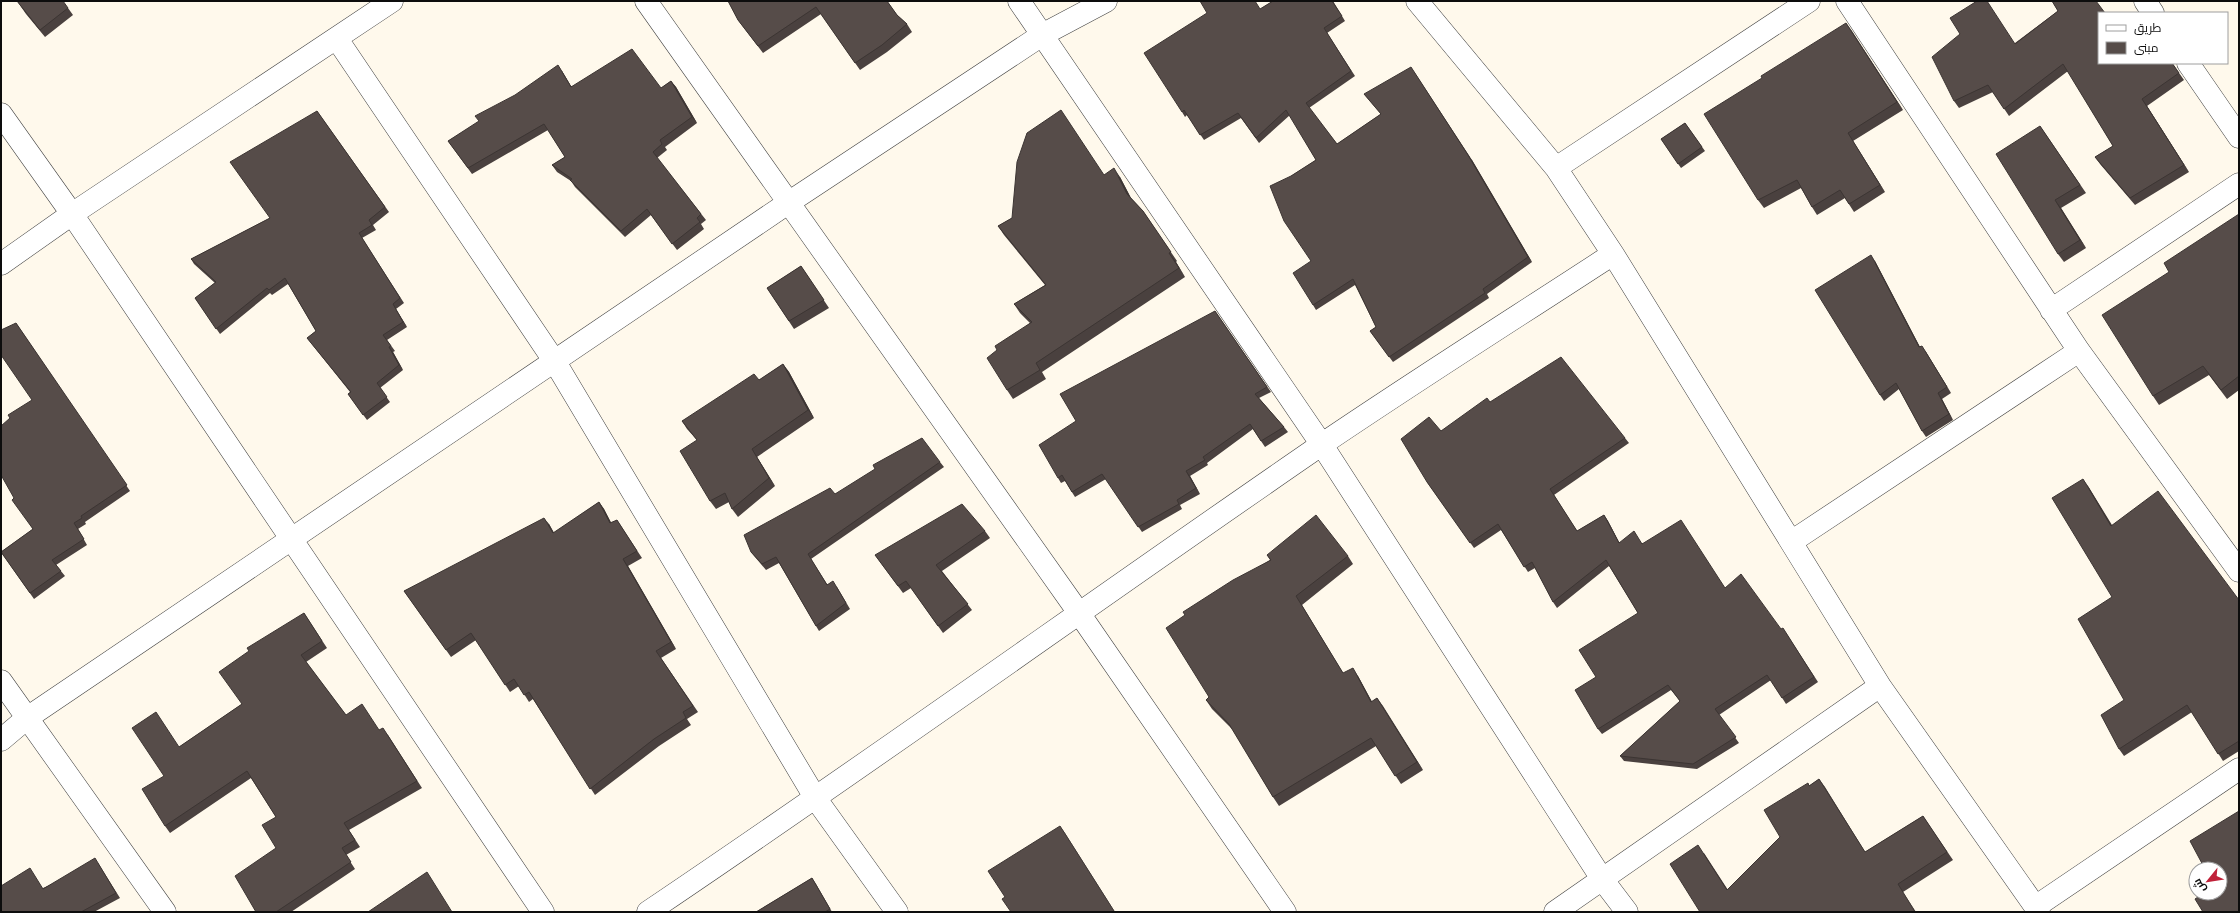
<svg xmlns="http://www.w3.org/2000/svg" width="2240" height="913" viewBox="0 0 2240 913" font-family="'Zilla Slab',Cairo,serif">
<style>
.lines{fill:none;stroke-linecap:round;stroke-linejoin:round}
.street-casing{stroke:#404040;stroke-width:23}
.street{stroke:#fff;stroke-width:22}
.wall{fill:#4a413f}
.shaded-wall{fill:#3c3533}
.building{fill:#564c49;stroke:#3c3533}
</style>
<rect width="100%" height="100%" fill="#fff9ec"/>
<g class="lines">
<g class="street-casing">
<path id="street" d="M 646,1 L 1079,613 L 1285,912
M 1019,1 L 1322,445 L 1602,879 L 1627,912
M 1417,1 L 1556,168 L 1613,254 L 1880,686 L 2039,912
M 1847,1 L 2079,351 L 2239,571
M 2145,1 L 2153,13
M 337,39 L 555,362 L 816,799 L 897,912
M 2188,63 L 2239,137
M 1,114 L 72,214 L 543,912
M 1556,168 L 1809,1
M 1,264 L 72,214 L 392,1
M 2051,310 L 2239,184
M 1791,542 L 2079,351
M 1,681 L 165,912
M 1,740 L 27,718 L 788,203 L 1042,35 L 1106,1
M 2035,907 L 2239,769
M 648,912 C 874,760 1094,601 1318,447 C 1415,381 1515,318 1613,254
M 1555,912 L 1880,686"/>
</g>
<use href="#street" class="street"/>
</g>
<path class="wall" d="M 17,1 L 68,8 L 73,15 L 45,37 L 26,14 Z
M 728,1 L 887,1 L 897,15 L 907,24 L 912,32 L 887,52 L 860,70 L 821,14 L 763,53 L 738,20 Z
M 1273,1 L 1333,1 L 1345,21 L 1327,33 L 1355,76 L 1309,108 L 1337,144 L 1381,114 L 1364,94 L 1472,160 L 1532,262 L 1487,294 L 1489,298 L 1393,362 L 1370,331 L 1376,327 L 1355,285 L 1316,310 L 1313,305 L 1311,261 L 1291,176 L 1316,160 L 1290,115 L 1259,143 L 1241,118 L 1204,140 L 1187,115 L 1185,117 L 1182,112 L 1261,9 Z
M 2052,1 L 2097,1 L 2096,2 L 2099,63 L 2172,63 L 2184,80 L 2147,106 L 2189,172 L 2135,205 L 2100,164 L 2095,157 L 2113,146 L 2068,71 L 2009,116 L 1993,92 L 1959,108 L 1954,101 L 2015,43 L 2058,11 Z
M 1846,23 L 1903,110 L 1853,141 L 1885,192 L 1854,212 L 1845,198 L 1817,215 L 1812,207 L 1801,188 L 1764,208 L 1758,200 Z
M 562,71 L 571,86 L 661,88 L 671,81 L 676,87 L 697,123 L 665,147 L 667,150 L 657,158 L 706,220 L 701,224 L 704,229 L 677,250 L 651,215 L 625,237 L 575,187 L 571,181 L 557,172 L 552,165 L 565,157 L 548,130 L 472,174 L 448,141 Z
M 317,111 L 389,212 L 373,225 L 376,230 L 362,238 L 404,303 L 396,309 L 407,327 L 387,340 L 395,351 L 393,352 L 403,370 L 380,388 L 390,402 L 367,420 L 348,394 L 350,392 L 307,338 L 316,331 L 288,284 L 272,295 L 270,293 L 220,334 L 195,298 L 215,283 L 194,264 L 191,259 L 270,218 Z
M 1685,123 L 1705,151 L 1681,168 L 1661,139 Z
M 2040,126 L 2086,193 L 2061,208 L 2086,248 L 2064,262 L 2058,254 Z
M 1104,175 L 1120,177 L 1131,198 L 1143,211 L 1177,261 L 1176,262 L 1185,277 L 1042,372 L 1046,379 L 1013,399 L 1007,390 L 997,350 L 1030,323 L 1020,313 L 1014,304 L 1045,285 L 1004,235 L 998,226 L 1012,218 Z
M 2239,214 L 2239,390 L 2227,399 L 2209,375 L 2159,405 L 2153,396 Z
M 1875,261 L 1920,347 L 1926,352 L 1951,393 L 1942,399 L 1953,420 L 1926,437 L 1922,431 L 1899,389 L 1884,401 L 1880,395 Z
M 801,266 L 829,308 L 794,329 L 767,288 Z
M 1215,311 L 1271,392 L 1259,398 L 1284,427 L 1288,432 L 1265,447 L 1253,429 L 1207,463 L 1208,465 L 1190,476 L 1200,494 L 1180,505 L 1182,509 L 1142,532 L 1106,479 L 1075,497 L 1065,481 L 1061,483 L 1058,478 L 1076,421 Z
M 16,323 L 130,491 L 85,522 L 86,524 L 78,529 L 87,545 L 56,565 L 65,576 L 34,599 L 1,552 L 33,529 L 14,498 L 32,400 Z
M 783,364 L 789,372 L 814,418 L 757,457 L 775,486 L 738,517 L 732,509 L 729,502 L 716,509 L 710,501 L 697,440 L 687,429 L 682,421 L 759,380 Z
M 1490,402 L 1625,438 L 1629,443 L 1554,495 L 1577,531 L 1604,515 L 1608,521 L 1619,542 L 1642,543 L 1725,588 L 1786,633 L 1818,682 L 1786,704 L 1771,680 L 1719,715 L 1739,743 L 1697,769 L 1624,761 L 1620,756 L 1680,701 L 1671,690 L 1602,734 L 1598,729 L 1596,677 L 1638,613 L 1609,566 L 1557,608 L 1553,602 L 1535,568 L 1528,572 L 1501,530 L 1474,548 L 1427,482 L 1441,431 Z
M 940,462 L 944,467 L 811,559 L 827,584 L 837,587 L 850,609 L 819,631 L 816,626 L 779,563 L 766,570 L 755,557 L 751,552 L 835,494 Z
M 2088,486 L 2112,525 L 2239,600 L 2239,751 L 2223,761 L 2192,712 L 2124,756 L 2119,749 L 2124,700 L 2112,597 Z
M 599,502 L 604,509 L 611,523 L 617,520 L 642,558 L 628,566 L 676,649 L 661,658 L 698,712 L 687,719 L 691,725 L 659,746 L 595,795 L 533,699 L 529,702 L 519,686 L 510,692 L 476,640 L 451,657 L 404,591 L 549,524 L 554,533 Z
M 985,531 L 990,538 L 942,571 L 972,610 L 943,633 L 911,588 L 903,593 L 875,555 Z
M 1267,555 L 1348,556 L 1353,564 L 1302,605 L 1343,673 L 1358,676 L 1372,702 L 1377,698 L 1423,770 L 1401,784 L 1376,746 L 1279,806 L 1273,797 L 1233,730 L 1212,709 L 1206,700 L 1209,697 L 1185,615 L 1270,560 Z
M 304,613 L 327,648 L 306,662 L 346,715 L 379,730 L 388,735 L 422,788 L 349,830 L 360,847 L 346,855 L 355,869 L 291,912 L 256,912 L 276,848 L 276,817 L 251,778 L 170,833 L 165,826 L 164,776 L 179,747 L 242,704 Z
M 1819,779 L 1865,852 L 1923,816 L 1953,860 L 1903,892 L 1700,912 L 1704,853 L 1728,890 L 1780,837 L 1809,786 Z
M 98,863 L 120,898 L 94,912 L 1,912 L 43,888 Z
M 812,878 L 832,912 L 756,912 Z"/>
<path class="shaded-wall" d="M 1846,23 L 1852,31 L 1903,110 L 1897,102 Z
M 558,65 L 562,71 L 575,93 L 571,87 Z
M 1411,67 L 1472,160 L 1532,262 L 1528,257 Z
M 671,81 L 676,87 L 697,123 L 692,117 Z
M 2142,99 L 2147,106 L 2189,172 L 2184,165 Z
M 1848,133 L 1853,141 L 1885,192 L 1880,185 Z
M 1114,168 L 1120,177 L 1133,202 L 1127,194 Z
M 2055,200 L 2061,208 L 2086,248 L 2080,240 Z
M 1169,253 L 1176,262 L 1185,277 Z
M 1871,255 L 1875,261 L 1923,353 L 1919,347 Z
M 393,304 L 396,309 L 407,327 L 403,322 Z
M 1922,346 L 1926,352 L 1951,393 L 1947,387 Z
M 389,347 L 393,352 L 403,370 L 399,365 Z
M 783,364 L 789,372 L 814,418 L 808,410 Z
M 1938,393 L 1942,399 L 1953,420 L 1949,414 Z
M 752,449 L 757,457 L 775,486 L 769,478 Z
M 1186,471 L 1190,476 L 1200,494 L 1196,488 Z
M 2083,479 L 2088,486 L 2116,533 L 2111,526 Z
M 599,502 L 604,509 L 615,530 L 610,523 Z
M 1604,515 L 1608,521 L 1622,548 L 1619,543 Z
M 544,518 L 549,524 L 558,540 L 553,533 Z
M 623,559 L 628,566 L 676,649 L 671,642 Z
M 1353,668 L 1358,676 L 1377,711 L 1371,702 Z
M 1377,698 L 1383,706 L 1423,770 L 1417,762 Z
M 1819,779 L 1825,787 L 1870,860 L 1865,852 Z
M 1060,826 L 1065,833 L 1115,912 L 1114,911 Z
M 812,878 L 816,884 L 832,912 L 830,909 Z
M 1898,884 L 1903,892 L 1916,912 L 1915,912 Z"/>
<path class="building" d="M 17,1 L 63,1 L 68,8 L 40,30 Z
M 728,1 L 887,1 L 897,15 L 907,24 L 882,45 L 855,63 L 816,7 L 758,46 L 738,20 Z
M 1200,1 L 1255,1 L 1260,9 L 1273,1 L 1332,1 L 1342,16 L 1324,28 L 1351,71 L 1306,103 L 1337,144 L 1381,114 L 1364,94 L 1411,67 L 1468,155 L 1528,257 L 1483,289 L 1485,293 L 1389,357 L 1370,331 L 1376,327 L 1353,279 L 1313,305 L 1293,273 L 1311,261 L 1284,221 L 1270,186 L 1291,176 L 1316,160 L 1286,110 L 1256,138 L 1238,113 L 1200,135 L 1184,110 L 1182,112 L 1144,53 L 1207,13 Z
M 1977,1 L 1987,1 L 2015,44 L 2058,11 L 2052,1 L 2096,1 L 2105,13 L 2099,13 L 2099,63 L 2172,63 L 2179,73 L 2142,99 L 2184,165 L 2130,198 L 2095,157 L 2113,146 L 2063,64 L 2004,109 L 1988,85 L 1954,101 L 1932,57 L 1960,34 L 1950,18 Z
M 1846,23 L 1897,102 L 1848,133 L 1880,185 L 1849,204 L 1840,190 L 1812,207 L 1797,180 L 1758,200 L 1704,114 L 1762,78 L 1761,76 Z
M 632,49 L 661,88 L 671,81 L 692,117 L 660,140 L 662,144 L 653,152 L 701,214 L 697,218 L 700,222 L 672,244 L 647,209 L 621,231 L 570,180 L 572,179 L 552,165 L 565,157 L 544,124 L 468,168 L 448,141 L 479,121 L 475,116 L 515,95 L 558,65 L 571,87 Z
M 1061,110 L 1104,175 L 1114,168 L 1127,194 L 1143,211 L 1171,252 L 1169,253 L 1179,268 L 1036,363 L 1040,370 L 1007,390 L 987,358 L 997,350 L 995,346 L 1032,322 L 1014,304 L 1046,285 L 998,226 L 1012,218 L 1017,162 L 1027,133 Z
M 317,111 L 385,207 L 369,220 L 372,225 L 359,233 L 400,298 L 393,304 L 403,322 L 383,335 L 391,346 L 389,347 L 399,365 L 377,383 L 387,397 L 363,415 L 348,394 L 351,392 L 307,338 L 316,331 L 285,278 L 269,290 L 267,288 L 216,329 L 195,298 L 216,282 L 191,259 L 270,218 L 230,162 Z
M 1685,123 L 1702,147 L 1678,164 L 1661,139 Z
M 2040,126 L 2080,185 L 2055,200 L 2080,240 L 2058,254 L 1996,154 Z
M 2239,214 L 2239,376 L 2221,390 L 2203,366 L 2153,396 L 2102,315 L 2169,272 L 2164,263 Z
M 1871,255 L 1919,347 L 1922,346 L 1947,387 L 1938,393 L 1949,414 L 1922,431 L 1896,383 L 1880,395 L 1815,290 Z
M 801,266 L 824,300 L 789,321 L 767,288 Z
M 1215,311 L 1267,387 L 1255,394 L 1284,427 L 1261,441 L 1250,424 L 1203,457 L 1205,460 L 1186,471 L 1196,488 L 1177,500 L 1179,504 L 1138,527 L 1102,474 L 1072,492 L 1062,475 L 1058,478 L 1039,445 L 1076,421 L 1060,394 Z
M 16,323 L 127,485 L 81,516 L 82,518 L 74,523 L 84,539 L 52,560 L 61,571 L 30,593 L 1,552 L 33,529 L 12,500 L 14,498 L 1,475 L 1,426 L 10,418 L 8,415 L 32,400 L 1,355 L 1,330 Z
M 1561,357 L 1625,438 L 1550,489 L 1577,531 L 1604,515 L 1619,543 L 1634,531 L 1642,544 L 1681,520 L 1725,588 L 1741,574 L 1781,629 L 1783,628 L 1814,677 L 1782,698 L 1767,675 L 1715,709 L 1736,737 L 1693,764 L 1620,756 L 1680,701 L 1668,685 L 1598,729 L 1575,690 L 1596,677 L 1579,650 L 1638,613 L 1606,560 L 1553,602 L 1532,562 L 1524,567 L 1498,524 L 1470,543 L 1427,482 L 1401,439 L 1429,417 L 1441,431 L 1487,398 L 1490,402 Z
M 783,364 L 808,410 L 752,449 L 769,478 L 732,509 L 725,493 L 710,501 L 680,451 L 697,440 L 682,421 L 754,374 L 759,380 Z
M 922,438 L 940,462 L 808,554 L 827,585 L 833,581 L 846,603 L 816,626 L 776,557 L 762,564 L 751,552 L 744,535 L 830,488 L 835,494 L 875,469 L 873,465 Z
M 2083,479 L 2111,526 L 2158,491 L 2239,600 L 2239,741 L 2218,754 L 2187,705 L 2119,749 L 2101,715 L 2124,700 L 2078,619 L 2112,597 L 2052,498 Z
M 599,502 L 610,523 L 617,520 L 637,551 L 623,559 L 671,642 L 656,651 L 693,706 L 683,712 L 686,718 L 654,739 L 590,789 L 529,692 L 524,695 L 514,679 L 505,685 L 471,633 L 446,650 L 404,591 L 544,518 L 553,533 Z
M 962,504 L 985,531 L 936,565 L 968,604 L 938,626 L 906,581 L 898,586 L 875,555 Z
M 1316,515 L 1348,556 L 1296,596 L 1343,673 L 1353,668 L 1371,702 L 1377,698 L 1417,762 L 1395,776 L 1371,738 L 1273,797 L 1229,724 L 1206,700 L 1209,697 L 1166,628 L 1185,615 L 1183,612 L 1233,580 L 1271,560 L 1267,555 Z
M 304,613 L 322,641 L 301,655 L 346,715 L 362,704 L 379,730 L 383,728 L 417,781 L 344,823 L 355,840 L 342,848 L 351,862 L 276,912 L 256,912 L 235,876 L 276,848 L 262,825 L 276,817 L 247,771 L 165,826 L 142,789 L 164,776 L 132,728 L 156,712 L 179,747 L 242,704 L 219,672 L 249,651 L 247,648 Z
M 1819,779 L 1865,852 L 1923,816 L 1947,852 L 1898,884 L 1915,912 L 1700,912 L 1670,864 L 1698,845 L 1727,890 L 1780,837 L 1764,810 L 1808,783 L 1809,786 Z
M 2239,811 L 2239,912 L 2203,912 L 2195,899 L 2204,893 L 2220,893 L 2220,869 L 2205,869 L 2190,841 Z
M 1060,826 L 1114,911 L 1113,912 L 1011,912 L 1002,899 L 1005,897 L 988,871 Z
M 95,858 L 116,893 L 81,912 L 1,912 L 1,886 L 30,868 L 43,889 Z
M 427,872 L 452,912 L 368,912 Z
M 812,878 L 830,909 L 825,912 L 756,912 Z"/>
<rect width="2240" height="913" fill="none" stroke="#0d0d0d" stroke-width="4"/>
<rect x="2098" y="12" width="130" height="52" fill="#ffffff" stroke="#9e9e9e"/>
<rect x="2106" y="25" width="20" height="6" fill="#ffffff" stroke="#9e9e9e"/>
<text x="2134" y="32" font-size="12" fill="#0d0d0d">طريق</text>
<rect x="2106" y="42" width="20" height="12" fill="#564c49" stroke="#9e9e9e"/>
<text x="2134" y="52" font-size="12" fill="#0d0d0d">مبنى</text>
<g transform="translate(2208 881) rotate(240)"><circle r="19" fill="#ffffff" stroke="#9e9e9e"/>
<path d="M0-3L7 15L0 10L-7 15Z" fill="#c02139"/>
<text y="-6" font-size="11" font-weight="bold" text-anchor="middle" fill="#0d0d0d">ش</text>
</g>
</svg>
